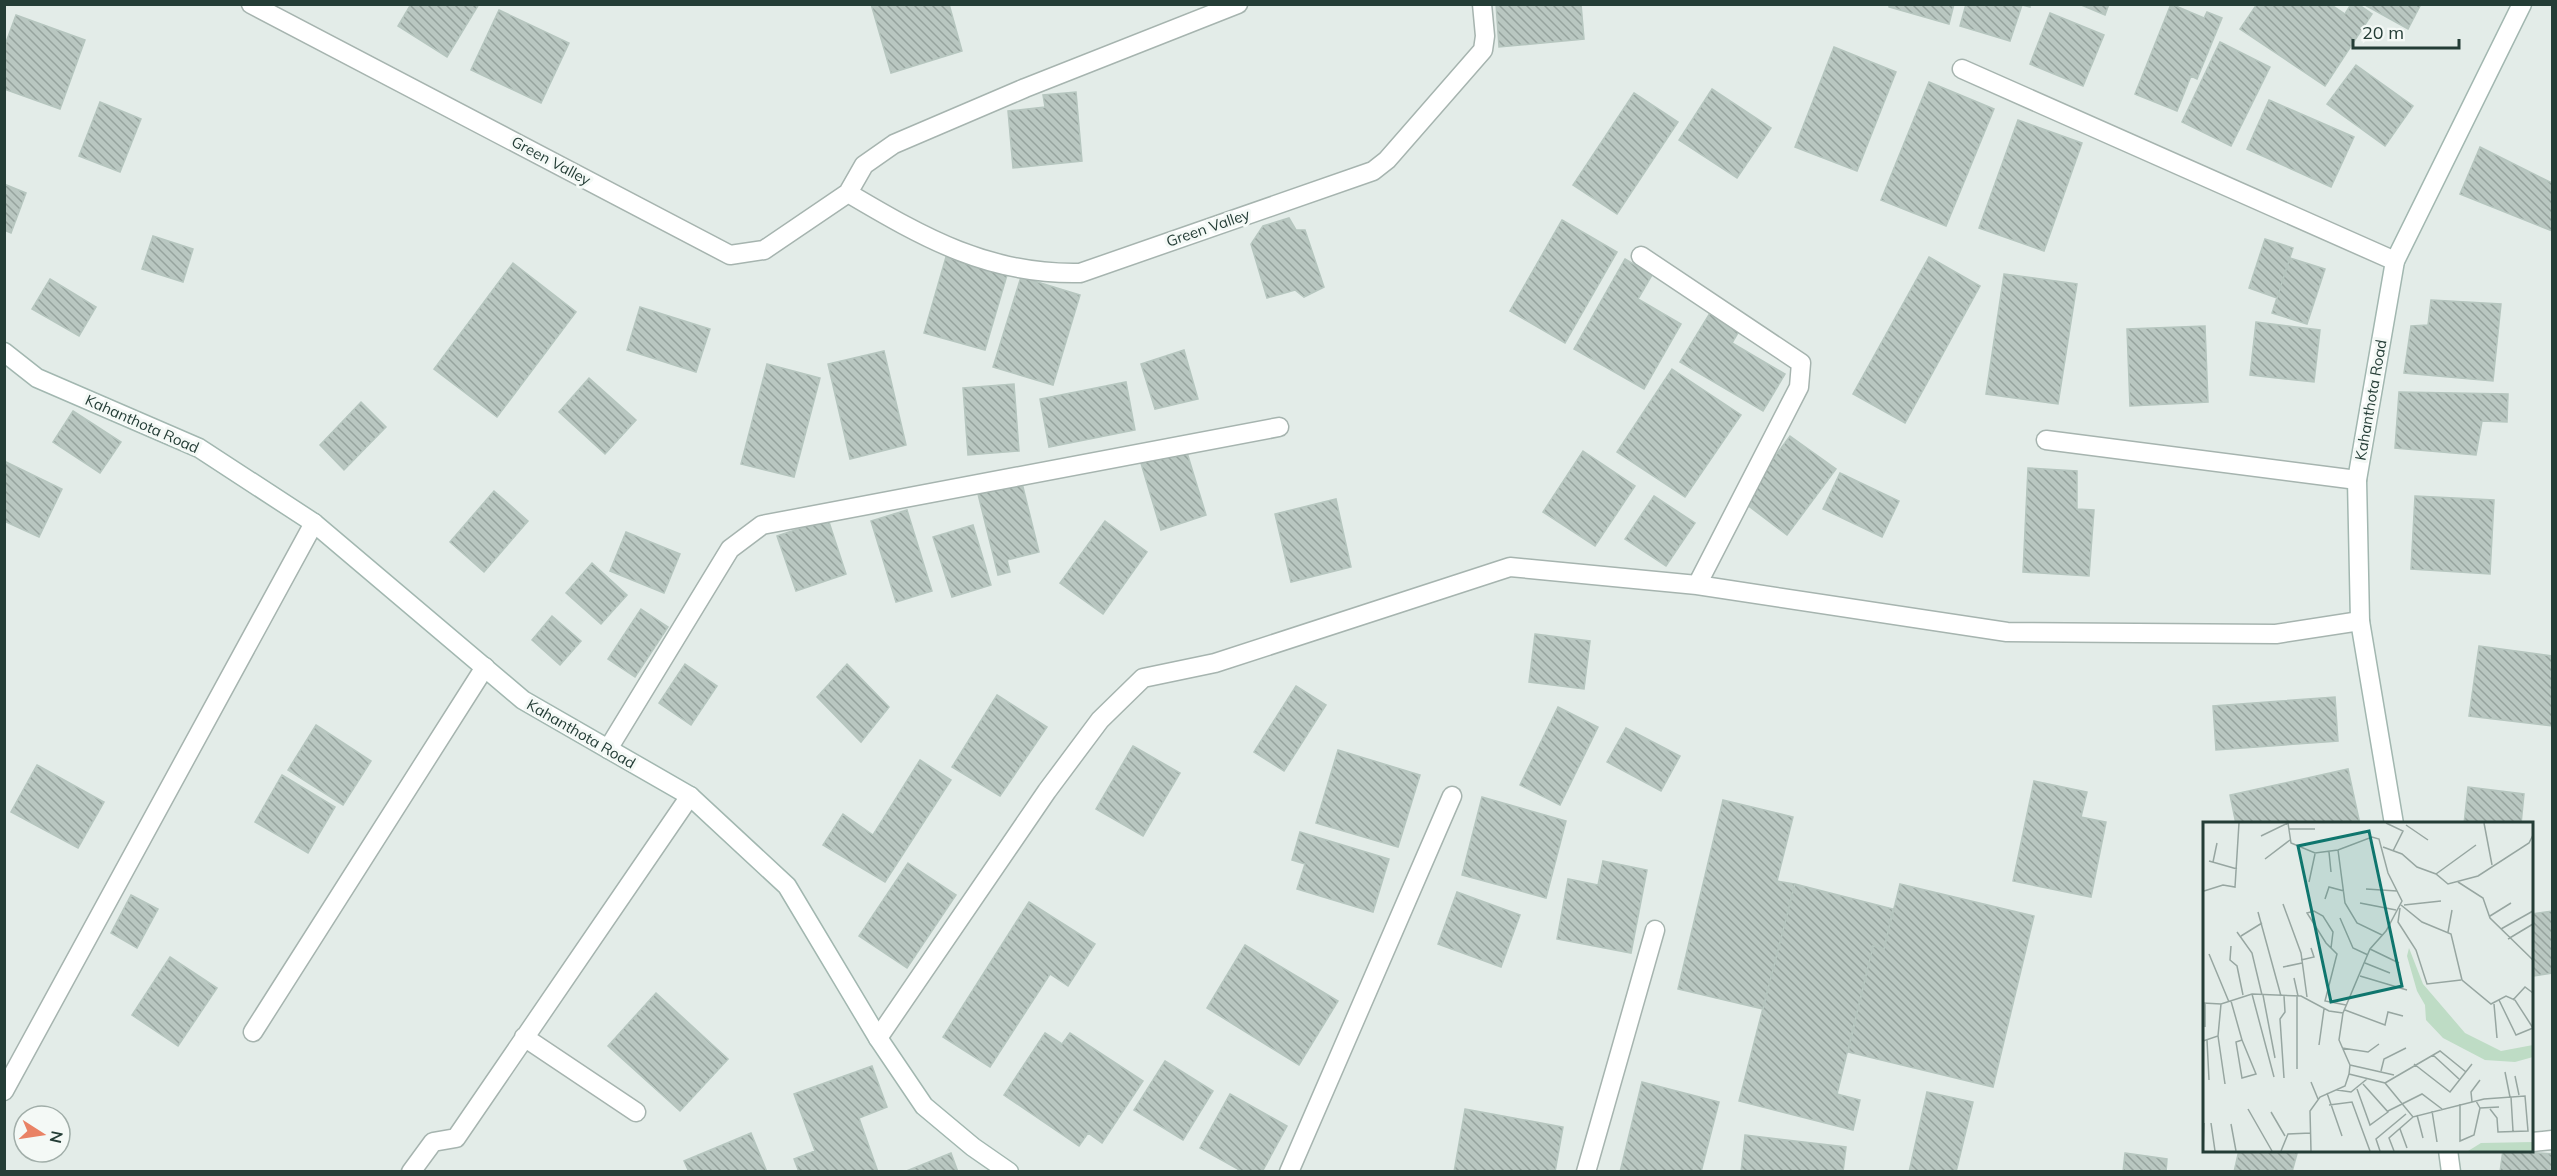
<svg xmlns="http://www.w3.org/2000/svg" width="2557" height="1176" viewBox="0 0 2557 1176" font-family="Mulish,sans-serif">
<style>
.building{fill:url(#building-back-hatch);stroke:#b6c6bf;stroke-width:1.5}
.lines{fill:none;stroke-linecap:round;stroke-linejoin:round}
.minor-casing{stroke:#a6b4af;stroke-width:21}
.secondary-casing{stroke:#a2b7b0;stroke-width:21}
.minor{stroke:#fff;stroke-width:18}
.secondary{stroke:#fff;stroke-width:18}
.labels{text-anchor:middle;stroke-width:6;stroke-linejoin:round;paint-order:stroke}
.street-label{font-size:15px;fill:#243d36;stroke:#f4f9f6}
.inset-road{fill:none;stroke:#97a6a1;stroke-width:1.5}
.view{fill:#0f766e;fill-opacity:0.15;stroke:#0f766e;stroke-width:3}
.inset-edge{fill:none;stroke:#243d36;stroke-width:3}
</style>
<defs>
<pattern id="building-back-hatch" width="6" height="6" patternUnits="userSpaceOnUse" patternTransform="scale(1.5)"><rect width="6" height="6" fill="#b9c7c1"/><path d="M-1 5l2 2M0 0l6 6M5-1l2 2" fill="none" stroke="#96a39e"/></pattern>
</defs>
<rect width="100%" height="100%" fill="#e3ece8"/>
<path class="building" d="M 411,4 L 479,4 L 447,57 L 398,26 Z
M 871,4 L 949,4 L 962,51 L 891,73 Z
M 1496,4 L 1581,4 L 1584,39 L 1499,47 Z
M 1889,4 L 1954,4 L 1949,24 L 1889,7 Z
M 1966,4 L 2030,4 L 2030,7 L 2022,5 L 2010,41 L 1960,26 Z
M 2079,4 L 2109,4 L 2105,15 Z
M 2171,4 L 2204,18 L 2207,12 L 2222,18 L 2197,79 L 2191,76 L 2177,111 L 2135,94 Z
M 2257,4 L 2330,4 L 2345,14 L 2351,4 L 2358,4 L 2372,14 L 2325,86 L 2240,29 Z
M 2363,4 L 2421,4 L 2408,29 Z
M 499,10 L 569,43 L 541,103 L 471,70 Z
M 2050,13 L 2104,35 L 2083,86 L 2030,64 Z
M 16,15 L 85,40 L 60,109 L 4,89 L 4,48 Z
M 2220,42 L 2270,67 L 2231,146 L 2182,122 Z
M 1834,47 L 1896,72 L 1857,171 L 1795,147 Z
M 2356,65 L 2413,106 L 2385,146 L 2327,104 Z
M 1929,82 L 1994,109 L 1946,226 L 1881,200 Z
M 1712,89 L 1771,128 L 1737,178 L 1679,140 Z
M 1076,92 L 1082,161 L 1013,168 L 1008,111 L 1045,107 L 1043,95 Z
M 1634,93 L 1678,122 L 1617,214 L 1573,185 Z
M 2269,100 L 2354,137 L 2331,187 L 2247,149 Z
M 100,102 L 141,119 L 120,172 L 79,156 Z
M 2018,120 L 2082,143 L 2044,251 L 1979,228 Z
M 2480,147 L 2552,183 L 2552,231 L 2460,194 Z
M 4,184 L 26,193 L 11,233 L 4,230 Z
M 1289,218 L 1296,230 L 1305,230 L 1324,287 L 1304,297 L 1295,290 L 1267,298 L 1251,244 L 1263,226 Z
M 1562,220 L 1617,252 L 1565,343 L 1510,311 Z
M 153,236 L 193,249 L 183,282 L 142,269 Z
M 2265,239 L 2293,248 L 2277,298 L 2249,288 Z
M 946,257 L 1007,275 L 985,350 L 924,333 Z
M 1929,257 L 1980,286 L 1905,423 L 1853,394 Z
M 2290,258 L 2325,269 L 2307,324 L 2272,313 Z
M 1625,259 L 1652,275 L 1638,299 L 1681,324 L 1644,389 L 1574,349 Z
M 513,263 L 576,312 L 497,417 L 434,369 Z
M 2004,274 L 2077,284 L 2058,404 L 1986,394 Z
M 1021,277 L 1080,295 L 1053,385 L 993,367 Z
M 50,279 L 96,307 L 79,336 L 32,309 Z
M 2431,300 L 2501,304 L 2493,381 L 2404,373 L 2411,326 L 2428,325 Z
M 640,307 L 710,329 L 696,372 L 627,350 Z
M 1710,313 L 1739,331 L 1732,343 L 1785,374 L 1763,411 L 1680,362 Z
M 2256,322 L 2320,330 L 2314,382 L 2250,375 Z
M 2205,326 L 2208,402 L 2130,406 L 2127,329 Z
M 1184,350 L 1198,399 L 1155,409 L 1141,364 Z
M 884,351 L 906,445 L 850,459 L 828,364 Z
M 767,364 L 820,378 L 794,477 L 741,464 Z
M 1672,369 L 1741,415 L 1685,497 L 1617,452 Z
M 589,378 L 636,420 L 605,454 L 559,412 Z
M 1126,382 L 1135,430 L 1049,447 L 1040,399 Z
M 1014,384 L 1019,451 L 968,455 L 963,388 Z
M 2399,392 L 2508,394 L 2507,422 L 2482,421 L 2476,455 L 2395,448 Z
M 361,402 L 386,427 L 344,470 L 320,445 Z
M 73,411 L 121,442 L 100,473 L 53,442 Z
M 1790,436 L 1836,469 L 1787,535 L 1742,501 Z
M 1185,446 L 1206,515 L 1161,530 L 1140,460 Z
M 1583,451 L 1635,486 L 1595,546 L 1543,512 Z
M 4,461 L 62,489 L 39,537 L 4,521 Z
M 2028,468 L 2077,471 L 2077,509 L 2094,510 L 2089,576 L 2023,572 Z
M 1840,473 L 1899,501 L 1882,537 L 1823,509 Z
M 1022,483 L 1039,552 L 1007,560 L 1010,572 L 998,575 L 978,494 Z
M 494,491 L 528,521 L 484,572 L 450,542 Z
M 1654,496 L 1695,523 L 1666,566 L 1625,539 Z
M 2415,496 L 2494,500 L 2490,574 L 2411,569 Z
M 1336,499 L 1351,567 L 1291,582 L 1275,514 Z
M 907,510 L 932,591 L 896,602 L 871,521 Z
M 828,519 L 846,574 L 796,591 L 777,536 Z
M 1105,521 L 1147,552 L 1103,614 L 1060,583 Z
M 973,525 L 991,585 L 952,597 L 933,537 Z
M 626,532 L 680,554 L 664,593 L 610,571 Z
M 592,563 L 627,595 L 601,624 L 566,593 Z
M 641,609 L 668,627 L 635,677 L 608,659 Z
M 552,616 L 581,641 L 560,665 L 532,640 Z
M 1535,634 L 1590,641 L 1584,689 L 1529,682 Z
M 2479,646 L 2552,656 L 2552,726 L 2469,716 Z
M 685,664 L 717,686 L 691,725 L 659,703 Z
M 847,664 L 889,707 L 861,742 L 817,697 Z
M 1296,686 L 1326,705 L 1284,771 L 1254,752 Z
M 997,695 L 1047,727 L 1000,796 L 952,767 Z
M 2335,697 L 2338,741 L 2216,750 L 2213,706 Z
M 1558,707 L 1598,727 L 1560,805 L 1520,785 Z
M 316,725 L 371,761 L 343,805 L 288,770 Z
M 1626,728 L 1680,756 L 1661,791 L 1607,762 Z
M 1133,746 L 1180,773 L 1143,836 L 1096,809 Z
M 1338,750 L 1420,775 L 1398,847 L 1316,823 Z
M 920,760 L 951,780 L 885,882 L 823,845 L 843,814 L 873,835 Z
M 37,765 L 104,802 L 78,848 L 11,812 Z
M 2348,769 L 2360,824 L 2236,824 L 2230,795 Z
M 282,775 L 335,807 L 308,853 L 255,822 Z
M 2034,781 L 2087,792 L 2081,817 L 2106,822 L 2091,897 L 2013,881 Z
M 2468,787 L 2524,794 L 2521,824 L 2464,824 Z
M 1482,797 L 1566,821 L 1546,898 L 1462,875 Z
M 1723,800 L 1793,817 L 1777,881 L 1795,884 L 1763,1009 L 1678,989 Z
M 1300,832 L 1389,859 L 1373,912 L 1297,889 L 1305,864 L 1292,860 Z
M 1603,861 L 1647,870 L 1631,953 L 1557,939 L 1568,879 L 1598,885 Z
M 908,863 L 956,895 L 907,968 L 859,936 Z
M 1795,884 L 1893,909 L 1884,949 L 1873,946 L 1837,1094 L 1860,1100 L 1853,1130 L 1739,1101 Z
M 1900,884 L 2034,916 L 1993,1087 L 1848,1052 L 1873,946 L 1884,949 Z
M 1457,892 L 1520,915 L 1501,967 L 1438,944 Z
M 131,895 L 158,909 L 137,948 L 111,933 Z
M 1029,902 L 1095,944 L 1068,986 L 1050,974 L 990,1067 L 943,1037 Z
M 2552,911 L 2552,973 L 2534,976 L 2532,954 L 2532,914 Z
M 1245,945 L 1338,1001 L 1299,1065 L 1207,1008 Z
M 170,957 L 217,988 L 178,1046 L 132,1015 Z
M 656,993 L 728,1059 L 680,1111 L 608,1046 Z
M 1045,1033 L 1062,1044 L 1070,1033 L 1143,1081 L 1102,1143 L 1088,1133 L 1079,1146 L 1004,1095 Z
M 1165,1061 L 1213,1091 L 1183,1140 L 1134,1110 Z
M 872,1066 L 887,1107 L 859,1118 L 878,1172 L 799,1172 L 794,1159 L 815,1151 L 794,1094 Z
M 1642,1082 L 1719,1102 L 1701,1172 L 1620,1172 Z
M 1927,1092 L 1973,1102 L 1956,1172 L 1909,1172 Z
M 1230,1094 L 1287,1126 L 1262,1172 L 1243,1172 L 1200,1148 Z
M 1465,1109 L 1563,1127 L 1555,1172 L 1454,1172 Z
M 751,1133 L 767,1172 L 689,1172 L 684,1161 Z
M 1745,1135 L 1846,1147 L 1843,1172 L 1741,1172 Z
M 2239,1150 L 2298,1150 L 2292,1172 L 2234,1172 Z
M 2503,1150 L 2552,1154 L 2552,1172 L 2500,1172 Z
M 951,1153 L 958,1172 L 904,1172 Z
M 2125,1153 L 2167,1159 L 2166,1172 L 2123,1172 Z"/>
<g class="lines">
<g class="minor-casing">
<path id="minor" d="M 251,4 L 730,255 L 764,250 L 848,193 L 864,165 L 894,144 L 1025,88 L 1238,4
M 1962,69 L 2395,261
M 848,193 C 924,238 989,275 1080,273 L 1373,171 L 1387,160 L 1483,50 L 1485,36 L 1482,4
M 1641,256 L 1801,363 L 1799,387 L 1697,585
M 2046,440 L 2357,480
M 608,749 L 730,549 L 762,525 L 1279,427
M 253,1032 L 485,667
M 524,1037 L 636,1112
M 878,1038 L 1047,791 L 1100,720 L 1143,678 L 1215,663 L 1510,567 L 1697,585 L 2007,632 L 2276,634 L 2360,621
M 4,1091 L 314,523
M 2532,1142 L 2552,1140
M 411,1172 L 433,1142 L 456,1138 L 690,796
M 1289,1172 L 1452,796
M 1586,1172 L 1655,930"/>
</g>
<g class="secondary-casing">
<path id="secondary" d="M 4,352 L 37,378 L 199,448 L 314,523 L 523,700 L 690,796 L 787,886 L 878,1038 L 924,1106 L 973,1147 L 1009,1172
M 2394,824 L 2360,621 L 2357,480 L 2395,261 L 2522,4
M 2448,1150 L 2451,1172"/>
</g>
<use href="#minor" class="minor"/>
<use href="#secondary" class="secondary"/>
</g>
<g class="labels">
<g class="street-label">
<text transform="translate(551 161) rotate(28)" y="5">Green Valley</text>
<text transform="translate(1208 228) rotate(-19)" y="5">Green Valley</text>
<text transform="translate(2371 400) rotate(-80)" y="5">Kahanthota Road</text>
<text transform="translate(142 424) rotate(24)" y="5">Kahanthota Road</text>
<text transform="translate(581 734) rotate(30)" y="5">Kahanthota Road</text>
</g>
</g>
<g transform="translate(2203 822)">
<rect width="330" height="330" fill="#e3ece8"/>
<path d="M 206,126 L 220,162 L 262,211 L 298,229 L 330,223 L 330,235 L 312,240 L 282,238 L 240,216 L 223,198 L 222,183 L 214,169 L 204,134 ZM 330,320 L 330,329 L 265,329 L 278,321 Z" fill="#bedcc5"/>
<path class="inset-road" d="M 85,1 L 88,21 L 112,31 L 135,28 L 169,15 L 176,17 L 185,51 L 199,79 L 183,109 L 167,127 L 140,191 L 136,218 L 147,243 L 146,252 L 142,264 L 117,275 L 107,289 L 108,329M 183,1 L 200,9 L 190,29M 281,1 L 289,43M 203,3 L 225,18M 86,7 L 112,7M 58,14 L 85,1M 180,25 L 199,32 L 214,45 L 233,52 L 245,62 L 275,54 L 326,21 L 330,13M 135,28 L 142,81 L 154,101 L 179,113M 126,30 L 128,50M 62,37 L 87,18M 6,39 L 34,47M 10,40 L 14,21M 233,52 L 273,23M 106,60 L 112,32M 255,60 L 280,76 L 287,96 L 330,138M 163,67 L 194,69M 1,69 L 20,63 L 32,65 L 36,1M 122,77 L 126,65 L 141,69M 157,81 L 193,88M 80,82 L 98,131 L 104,175M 198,83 L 219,100 L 248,112 L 259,158 L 288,182 L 303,174 L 312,178 L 330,206M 201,83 L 238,79M 197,86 L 195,100 L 213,128 L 224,162 L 258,158M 55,90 L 78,174M 287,94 L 308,81M 137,96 L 150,126 L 165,133M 298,107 L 330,89M 34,110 L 49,131 L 59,173M 245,110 L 249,88M 38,114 L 59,101M 305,117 L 330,102M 28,124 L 27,138 L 34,144 L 40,173M 128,126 L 130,110 L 120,94 L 111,89 L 104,91 L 123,121 L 134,132 L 122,179 L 143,183M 167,127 L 196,141M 6,132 L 26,180M 98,138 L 111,135 L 108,126M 162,141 L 187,151M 80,145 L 99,141M 157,154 L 204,168M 91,156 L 95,174M 49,172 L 71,255M 60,173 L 72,236M 94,174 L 94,247M 296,178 L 313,213 L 330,206M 310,178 L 322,165 L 330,171M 28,179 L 39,218 L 33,220 L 39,256 L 53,252 L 39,218M 0,181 L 18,182 L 49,172 L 98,174 L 126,189 L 140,191M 291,182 L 294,216M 142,188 L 182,203 L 185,190 L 200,194M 2,205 L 2,182M 15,214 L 22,262M 4,218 L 6,258M 0,219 L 15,214 L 18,182M 116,223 L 121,187M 139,226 L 165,230 L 176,222M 230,233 L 256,257M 211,242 L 247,270 L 269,242M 147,243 L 191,253M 178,249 L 181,237 L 203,226M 302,250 L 307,275M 146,252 L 182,261 L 210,295 L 281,277 L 322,274 L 325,309 L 295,310 L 294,296 L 287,287M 312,254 L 316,273M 81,256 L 77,197 L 82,190 L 81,174M 108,260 L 115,277M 182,261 L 237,229 L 263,250M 154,267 L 167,303 L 185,290 L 160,262M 134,268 L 148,270 L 164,257M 124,271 L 139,314M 308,275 L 310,309M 269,280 L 268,270 L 277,258M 257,282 L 257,319 L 271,313 L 277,286 L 273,279M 126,283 L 149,280 L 167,329M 277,286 L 296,285M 45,287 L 69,329M 185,289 L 219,272 L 239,287M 229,289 L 234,320M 68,290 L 82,314M 214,293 L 220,316M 8,301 L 12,329M 28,302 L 33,329M 197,307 L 204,326M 0,329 L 1,301M 78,329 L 85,312 L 108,311M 177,329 L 173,317 L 203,292M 191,329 L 186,316 L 210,295"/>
<path class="view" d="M 166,9 L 199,164 L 128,180 L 95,24 Z"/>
<rect width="330" height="330" class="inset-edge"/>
</g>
<rect width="2557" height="1176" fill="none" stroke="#243d36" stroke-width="12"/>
<g transform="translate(42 1134) rotate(102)"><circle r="28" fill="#f4f9f6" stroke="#a1aea9" stroke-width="1.5"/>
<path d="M0-4.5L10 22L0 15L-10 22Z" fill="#e98265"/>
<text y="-9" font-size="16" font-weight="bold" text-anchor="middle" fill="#243d36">N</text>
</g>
<path d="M2353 39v9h106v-9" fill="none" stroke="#243d36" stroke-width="3"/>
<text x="2362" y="39" font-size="18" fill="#243d36" stroke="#f4f9f6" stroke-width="4.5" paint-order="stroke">20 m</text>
</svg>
